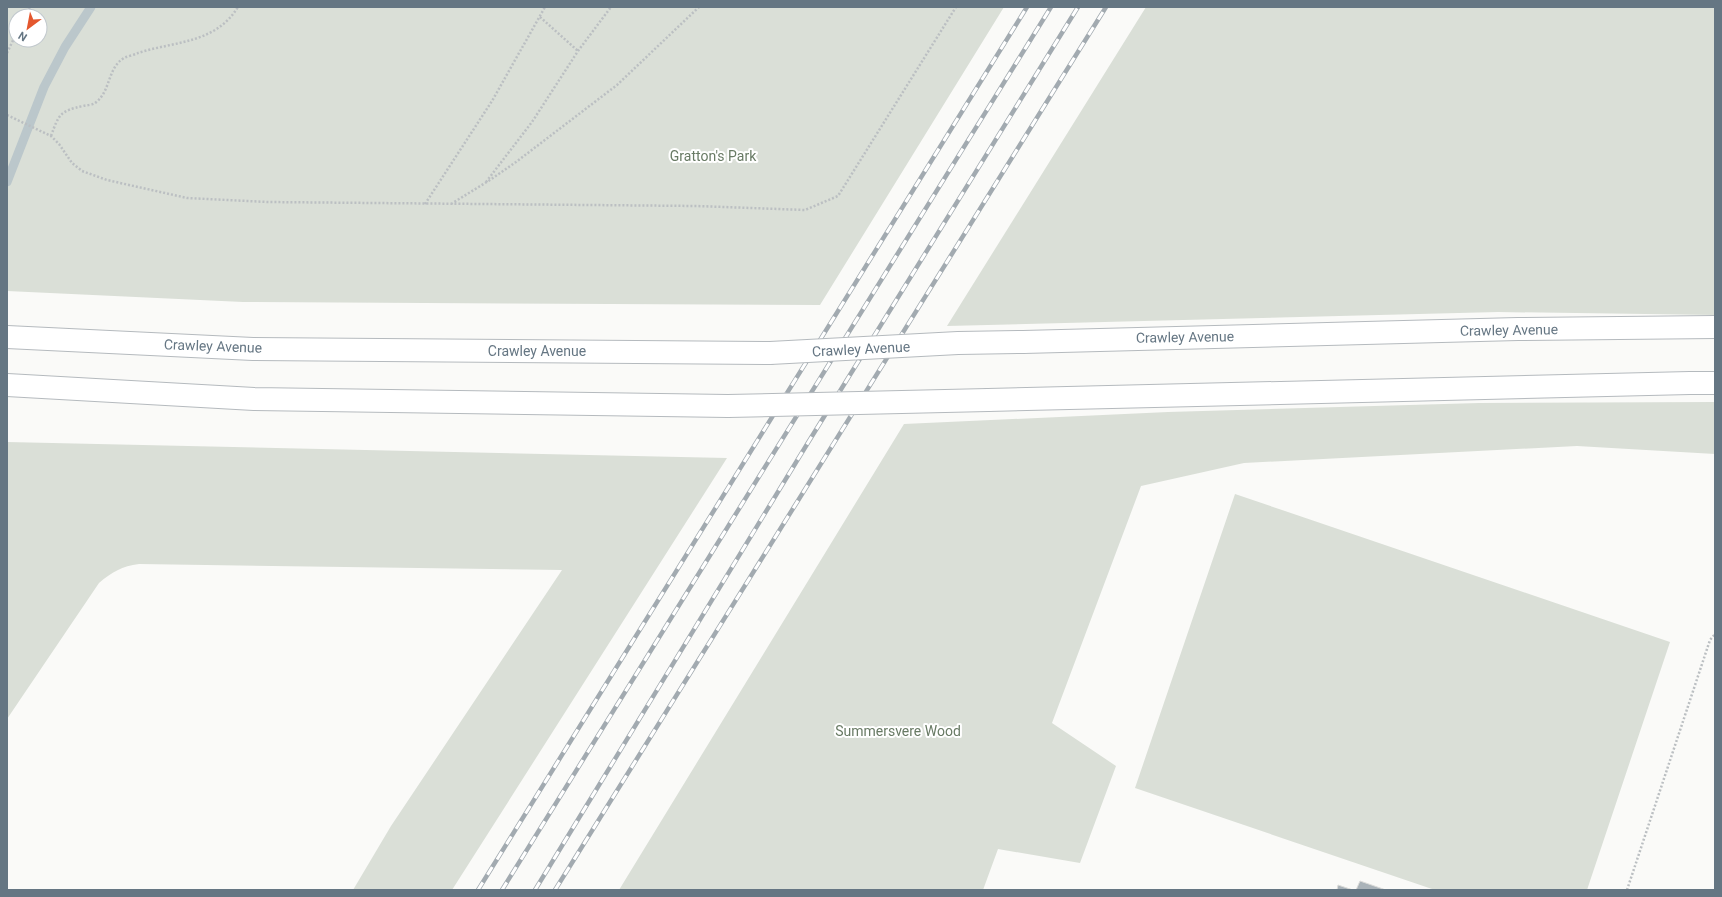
<svg xmlns="http://www.w3.org/2000/svg" width="1722" height="897" viewBox="0 0 1722 897" font-family="Roboto,sans-serif">
<style>
.green{fill:#dadfd7;fill-rule:evenodd}
.lines{fill:none;stroke-linecap:round;stroke-linejoin:round}
.stream{stroke:#bbc7cb;stroke-width:9}
.building{fill:#aab3b9;stroke:#dcdcda}
.major-casing{stroke:#b5babe;stroke-width:24}
.path{stroke:#bbbfc2;stroke-width:2.5;stroke-dasharray:2 2;stroke-linecap:butt}
.major{stroke:#fff;stroke-width:22}
.rail-casing{stroke:#a2aab0;stroke-width:4.5}
.rail{stroke:#fff;stroke-width:3;stroke-dasharray:9;stroke-linecap:butt}
.major-bridge-casing{stroke:#b5babe;stroke-width:24;stroke-linecap:butt}
.major-bridge{stroke:#fff;stroke-width:22}
.labels{text-anchor:middle;stroke-width:4;stroke-linejoin:round;paint-order:stroke}
.park-label{font-size:14px;fill:#687a64;stroke:#fff}
.street-label{font-size:14px;fill:#657683;stroke:#fff}
</style>
<rect width="100%" height="100%" fill="#fafaf8"/>
<path class="green" d="M 7,7 L 1004,7 L 820,305 L 243,302 L 7,291 ZM 16,16 L 40,16 L 40,40 L 16,40 Z
M 1146,7 L 1715,7 L 1715,315 L 1498,312 L 947,326 Z
M 1715,402 L 1715,454 L 1577,446 L 1244,463 L 1141,486 L 1052,723 L 1116,766 L 1080,863 L 998,849 L 983,890 L 619,890 L 904,424 L 1168,412 L 1479,403 Z
M 7,442 L 727,458 L 452,890 L 353,890 L 391,826 L 562,570 L 139,564 C 122,566 112,572 99,583 L 7,719 Z
M 1235,494 L 1670,642 L 1587,890 L 1435,890 L 1135,788 Z"/>
<g class="lines">
<path class="stream" d="M 7,182 L 44,87 L 65,47 L 91,7"/>
</g>
<path class="building" d="M 1360,881 L 1386,890 L 1356,890 Z
M 1338,885 L 1353,890 L 1337,890 Z"/>
<g class="lines">
<g class="major-casing">
<path id="major" d="M 7,337 L 253,349 L 770,353
M 1023,342 L 1518,329 L 1715,327
M 7,385 L 254,399 L 728,406
M 988,400 L 1690,383 L 1715,383"/>
</g>
<path class="path" d="M 25,16 L 30,7
M 540,17 L 578,51
M 7,53 L 16,34
M 7,115 L 51,136 L 59,144 L 72,163 L 82,171 L 107,180 L 187,198 L 267,202 L 697,206 L 805,210 L 838,196 L 956,7
M 51,136 C 59,114 60,111 83,106 C 87,105 92,105 95,103 C 111,92 107,68 124,58 C 128,56 134,55 138,53 C 175,41 215,44 238,7
M 486,182 L 532,122 L 578,51 L 611,7
M 425,204 L 492,101 L 545,7
M 451,204 L 490,180 L 516,162 L 617,85 L 699,7
M 1627,890 L 1710,640 L 1715,634"/>
<use href="#major" class="major"/>
<g class="rail-casing">
<path id="rail" d="M 478,890 L 1027,7
M 502,890 L 1051,7
M 535,890 L 809,441 L 1078,7
M 555,890 L 1106,7"/>
</g>
<use href="#rail" class="rail"/>
<g class="major-bridge-casing">
<path id="major-bridge" d="M 770,353 L 958,343 L 1023,342
M 728,406 L 988,400"/>
</g>
<use href="#major-bridge" class="major-bridge"/>
</g>
<g class="labels">
<g class="park-label">
<text x="713" y="161">Gratton's Park</text>
<text x="898" y="736">Summersvere Wood</text>
</g>
<g class="street-label">
<text transform="translate(1509 330) rotate(-1)" y="5">Crawley Avenue</text>
<text transform="translate(1185 337) rotate(-1)" y="5">Crawley Avenue</text>
<text transform="translate(213 346) rotate(2)" y="5">Crawley Avenue</text>
<text transform="translate(861 349) rotate(-3)" y="5">Crawley Avenue</text>
<text x="537" y="356">Crawley Avenue</text>
</g>
</g>
<rect width="1722" height="897" fill="none" stroke="#657683" stroke-width="16"/>
<g transform="translate(28 28) rotate(212)"><circle r="19" fill="#ffffff" stroke="#c1c8cd"/>
<path d="M0-3L7 15L0 10L-7 15Z" fill="#e4572e"/>
<text y="-6" font-size="11" font-weight="bold" text-anchor="middle" fill="#657683">N</text>
</g>
</svg>
